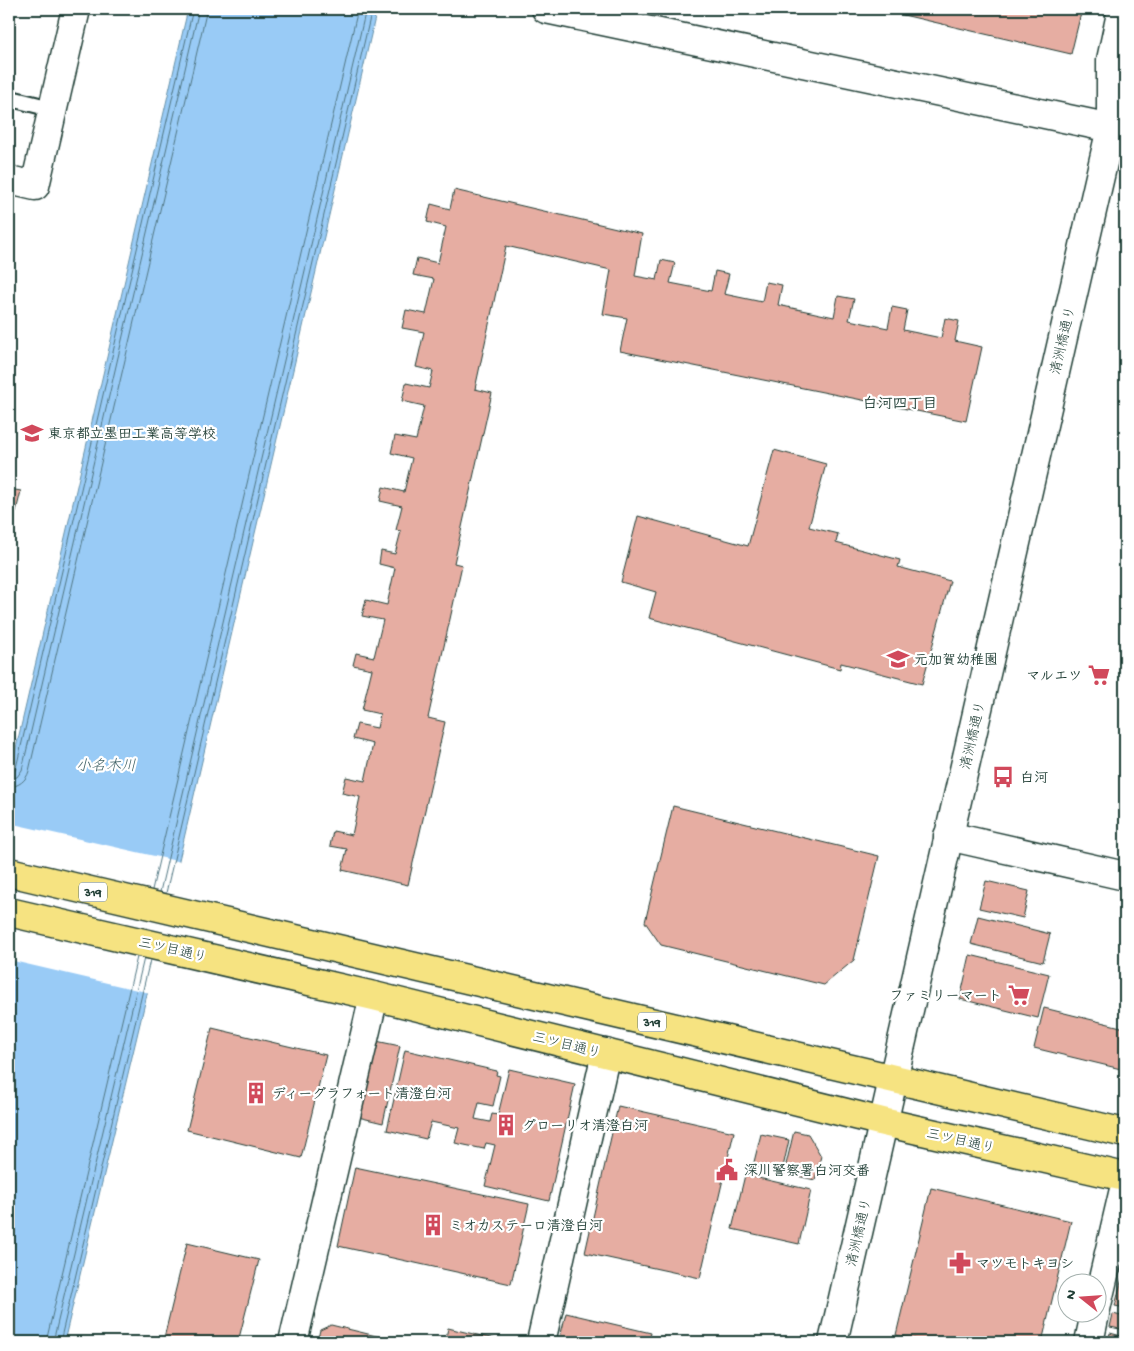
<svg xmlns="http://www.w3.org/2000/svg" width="1134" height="1351" viewBox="0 0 1134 1351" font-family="'Gochi Hand','Klee One',sans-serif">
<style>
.water{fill:#99cbf6;stroke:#6892a8}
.pier{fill:#fff}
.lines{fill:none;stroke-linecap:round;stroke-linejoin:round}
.shore{stroke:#507682;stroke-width:1}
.building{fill:#e6ada2;stroke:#1f3d34}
.lane-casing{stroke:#1f3d34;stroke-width:19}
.street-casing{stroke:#1f3d34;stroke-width:31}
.secondary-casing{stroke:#1f3d34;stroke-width:31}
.primary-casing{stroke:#1f3d34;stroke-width:31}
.lane{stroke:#fff;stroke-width:15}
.street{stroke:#fff;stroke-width:28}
.secondary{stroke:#fff;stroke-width:28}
.primary{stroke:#f6e381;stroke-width:28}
.labels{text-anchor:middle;stroke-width:4.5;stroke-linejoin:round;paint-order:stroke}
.shield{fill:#fff;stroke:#627771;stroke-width:1}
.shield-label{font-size:12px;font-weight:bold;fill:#1f3d34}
.street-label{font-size:14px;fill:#1f3d34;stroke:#fff}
.poi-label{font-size:14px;font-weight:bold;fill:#1f3d34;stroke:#fff;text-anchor:start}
.neighbourhood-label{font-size:15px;font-weight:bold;fill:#1f3d34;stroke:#fff}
.water-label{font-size:15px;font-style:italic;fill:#3e6064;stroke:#fff}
</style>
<rect width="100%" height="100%" fill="#fff"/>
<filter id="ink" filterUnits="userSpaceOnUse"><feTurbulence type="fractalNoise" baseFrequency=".02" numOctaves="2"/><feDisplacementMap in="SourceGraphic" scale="10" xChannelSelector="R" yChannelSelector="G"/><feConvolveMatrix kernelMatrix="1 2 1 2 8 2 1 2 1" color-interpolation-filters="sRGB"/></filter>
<g filter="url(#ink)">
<path class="water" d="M 188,9 L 377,9 L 179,860 L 64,1342 L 9,1342 L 9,778 Z"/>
<path class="pier" d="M 9,823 L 181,862 L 150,993 L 9,960 Z"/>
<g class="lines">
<path class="shore" d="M 9,773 L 14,772 L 16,768 L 193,9
M 9,779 L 17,777 L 22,770 L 199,9
M 9,787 C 19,786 26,781 29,771 L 207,9
M 152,890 L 358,9
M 160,892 L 366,9
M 166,893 L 372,9
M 46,1342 L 137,957
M 53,1342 L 144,958
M 60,1342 L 150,960"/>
</g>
<path class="building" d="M 900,9 L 1082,9 L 1071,54 L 899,14 Z
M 454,190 L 642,234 L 635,276 L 657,280 L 661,260 L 675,263 L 670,283 L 711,291 L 715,271 L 729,274 L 724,294 L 762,302 L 766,282 L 782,285 L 778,305 L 834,317 L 838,296 L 854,299 L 849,320 L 888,328 L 892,307 L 907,310 L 903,330 L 941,338 L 945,318 L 959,321 L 955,341 L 982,347 L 966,421 L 620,351 L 627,318 L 603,314 L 611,270 L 506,246 L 475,389 L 492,393 L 454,563 L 462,565 L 428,718 L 445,722 L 408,885 L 342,870 L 347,849 L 330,846 L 333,831 L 352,835 L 360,797 L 342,793 L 346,777 L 365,781 L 373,744 L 353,739 L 357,724 L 377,728 L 380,714 L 362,710 L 372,669 L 353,665 L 356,653 L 374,657 L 383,620 L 362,616 L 366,600 L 387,605 L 395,568 L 379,564 L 381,551 L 395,554 L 401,531 L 396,530 L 402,506 L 380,501 L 383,487 L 404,492 L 412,458 L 391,453 L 395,436 L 416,440 L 424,406 L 402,401 L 406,383 L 429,388 L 433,371 L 416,367 L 424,332 L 402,328 L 406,310 L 426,314 L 434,279 L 413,275 L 417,258 L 438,263 L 446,227 L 427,222 L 431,204 L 450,209 Z
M 774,450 L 826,464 L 809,527 L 838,534 L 836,543 L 900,560 L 898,567 L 950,581 L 922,684 L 841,663 L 840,669 L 649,618 L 656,592 L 621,582 L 638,516 L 748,546 Z
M 9,489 L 21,491 L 9,540 Z
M 673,806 L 879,856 L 854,960 L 824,985 L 661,945 L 645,922 Z
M 986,881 L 1029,891 L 1023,918 L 979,908 Z
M 978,916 L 1050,934 L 1043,962 L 971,944 Z
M 970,955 L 1049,974 L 1038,1018 L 960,999 Z
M 1044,1008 L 1125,1028 L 1125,1070 L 1034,1048 Z
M 212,1028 L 326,1055 L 301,1158 L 187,1130 Z
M 376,1041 L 400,1046 L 383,1123 L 358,1117 Z
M 405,1050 L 497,1071 L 496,1075 L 500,1076 L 493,1106 L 479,1103 L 475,1119 L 490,1122 L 492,1114 L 498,1115 L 509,1069 L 575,1084 L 549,1201 L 485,1186 L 495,1145 L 486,1143 L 484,1149 L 455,1143 L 459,1128 L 431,1122 L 426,1139 L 387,1130 Z
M 618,1106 L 734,1132 L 700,1278 L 585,1253 Z
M 794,1131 L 808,1134 L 821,1156 L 815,1180 L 784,1173 Z
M 761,1134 L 789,1140 L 782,1172 L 753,1166 Z
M 355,1167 L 529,1204 L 511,1284 L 338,1246 Z
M 745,1175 L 811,1190 L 799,1244 L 732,1229 Z
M 931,1188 L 1071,1221 L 1042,1342 L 928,1342 L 896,1335 Z
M 187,1243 L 259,1260 L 238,1342 L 163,1342 Z
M 1124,1259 L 1125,1259 L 1125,1274 L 1121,1273 Z
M 1122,1278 L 1125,1279 L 1125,1308 L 1115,1306 Z
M 566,1313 L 651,1333 L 649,1342 L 559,1342 Z
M 1113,1314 L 1125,1317 L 1125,1330 L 1110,1327 Z
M 331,1325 L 401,1342 L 317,1342 L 320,1330 Z
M 448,1328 L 507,1342 L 445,1342 Z
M 1110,1333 L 1125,1337 L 1125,1342 L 1108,1342 Z
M 897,1338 L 914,1342 L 896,1342 Z"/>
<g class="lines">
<g class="lane-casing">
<path id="lane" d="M 9,98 L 53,109"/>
</g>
<g class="street-casing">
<path id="street" d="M 9,180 L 35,186 L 76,9
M 948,836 L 1125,876
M 1096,1309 L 1125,1185
M 293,1342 L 374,996
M 541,1342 L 606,1053
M 1089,1342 L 1095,1314"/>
</g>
<g class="secondary-casing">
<path id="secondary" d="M 546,9 L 1125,131
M 833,1342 L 1111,128 L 1111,60 L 1122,9"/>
</g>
<g class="primary-casing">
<path id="primary" d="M 9,872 L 1125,1133
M 9,912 L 374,996 L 883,1122 L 1125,1177"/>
</g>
<use href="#lane" class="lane"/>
<use href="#street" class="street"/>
<use href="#secondary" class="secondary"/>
<use href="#primary" class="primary"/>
</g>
</g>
<defs>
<g id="school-bare" transform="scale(1.725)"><path d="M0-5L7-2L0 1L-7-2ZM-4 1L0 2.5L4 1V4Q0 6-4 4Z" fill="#d1495b" stroke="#fff" stroke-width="2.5" paint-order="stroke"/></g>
<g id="supermarket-bare" transform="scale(1.725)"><path d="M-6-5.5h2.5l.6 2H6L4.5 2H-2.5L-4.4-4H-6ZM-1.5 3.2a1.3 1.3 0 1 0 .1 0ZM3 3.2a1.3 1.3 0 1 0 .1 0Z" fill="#d1495b" stroke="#fff" stroke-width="2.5" paint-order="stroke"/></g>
<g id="bus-bare" transform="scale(1.725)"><path d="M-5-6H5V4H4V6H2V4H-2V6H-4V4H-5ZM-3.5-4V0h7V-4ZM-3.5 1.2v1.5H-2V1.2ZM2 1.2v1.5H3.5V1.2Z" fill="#d1495b" stroke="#fff" stroke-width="2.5" paint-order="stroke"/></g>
<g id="building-bare" transform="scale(1.725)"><path d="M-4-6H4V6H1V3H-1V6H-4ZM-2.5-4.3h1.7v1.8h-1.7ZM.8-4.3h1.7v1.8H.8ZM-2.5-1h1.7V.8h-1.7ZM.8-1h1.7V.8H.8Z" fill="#d1495b" stroke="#fff" stroke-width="2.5" paint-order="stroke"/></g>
<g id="civic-bare" transform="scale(1.725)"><path d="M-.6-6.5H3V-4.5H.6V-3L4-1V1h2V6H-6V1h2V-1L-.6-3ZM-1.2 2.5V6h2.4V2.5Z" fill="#d1495b" stroke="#fff" stroke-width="2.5" paint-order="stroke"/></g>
<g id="pharmacy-bare" transform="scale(1.725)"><path d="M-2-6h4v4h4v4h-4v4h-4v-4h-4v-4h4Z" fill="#d1495b" stroke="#fff" stroke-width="2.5" paint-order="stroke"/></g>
</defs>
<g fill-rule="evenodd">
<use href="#school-bare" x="32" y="433"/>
<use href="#school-bare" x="898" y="659"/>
<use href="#supermarket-bare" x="1099" y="675"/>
<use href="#bus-bare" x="1003" y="777"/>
<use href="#supermarket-bare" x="1019" y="995"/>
<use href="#building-bare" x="256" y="1093"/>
<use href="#building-bare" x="506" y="1125"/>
<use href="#civic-bare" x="727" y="1170"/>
<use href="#building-bare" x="433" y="1225"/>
<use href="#pharmacy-bare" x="960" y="1263"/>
</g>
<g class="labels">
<g class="shield">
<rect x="79" y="882.5" width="28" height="19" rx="4"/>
<rect x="638" y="1012.5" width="28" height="19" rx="4"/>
</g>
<g class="shield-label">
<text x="93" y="896">319</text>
<text x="652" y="1026">319</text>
</g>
<g class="street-label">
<text transform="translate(1062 340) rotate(-77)" y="5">清洲橋通り</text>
<text transform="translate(972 735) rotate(-77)" y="5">清洲橋通り</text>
<text transform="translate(173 949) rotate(13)" y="5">三ツ目通り</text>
<text transform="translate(567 1044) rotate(14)" y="5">三ツ目通り</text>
<text transform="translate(961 1140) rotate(13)" y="5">三ツ目通り</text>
<text transform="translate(858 1232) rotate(-77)" y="5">清洲橋通り</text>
</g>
<g class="poi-label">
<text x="48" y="438">東京都立墨田工業高等学校</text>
<text x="914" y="664">元加賀幼稚園</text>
<text x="1082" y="680" text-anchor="end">マルエツ</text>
<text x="1020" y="782">白河</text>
<text x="1002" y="1000" text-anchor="end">ファミリーマート</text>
<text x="272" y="1098">ディーグラフォート清澄白河</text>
<text x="522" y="1130">グローリオ清澄白河</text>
<text x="744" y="1175">深川警察署白河交番</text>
<text x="449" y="1230">ミオカステーロ清澄白河</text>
<text x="976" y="1268">マツモトキヨシ</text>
</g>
<g class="neighbourhood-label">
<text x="900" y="408">白河四丁目</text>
</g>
<g class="water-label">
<text x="106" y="770">小名木川</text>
</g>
</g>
<rect width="1134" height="1351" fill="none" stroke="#fff" stroke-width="30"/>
<rect x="15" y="15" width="1104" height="1321" fill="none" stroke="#1f3d34" stroke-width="2" filter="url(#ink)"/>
<g transform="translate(1082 1298) rotate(287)"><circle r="24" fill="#ffffff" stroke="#a5b1ae"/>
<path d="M0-4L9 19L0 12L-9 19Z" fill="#d1495b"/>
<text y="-8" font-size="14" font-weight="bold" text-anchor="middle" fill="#1f3d34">N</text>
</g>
</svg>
